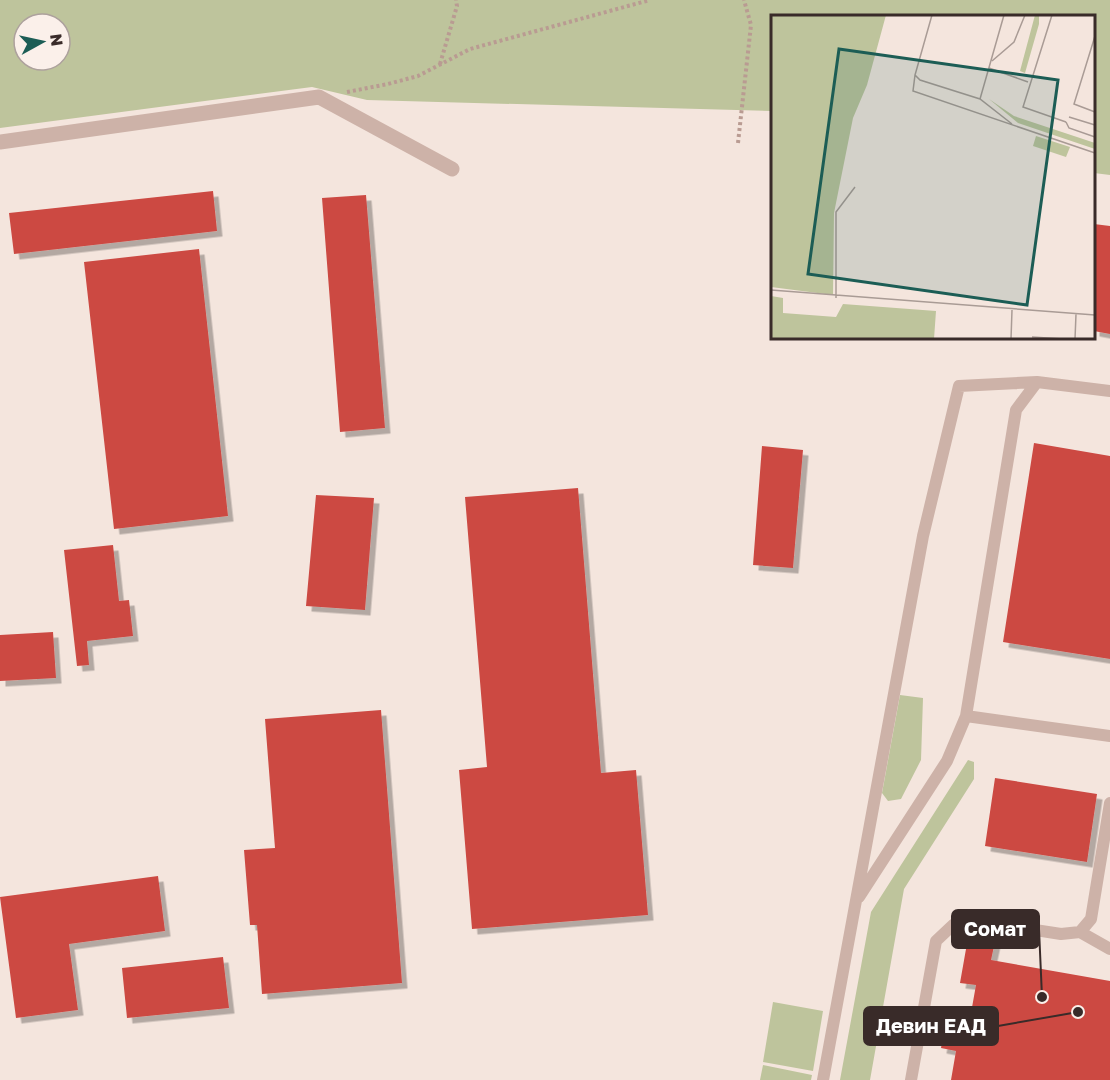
<svg xmlns="http://www.w3.org/2000/svg" width="1110" height="1080" viewBox="0 0 1110 1080" font-family="'Golos Text',sans-serif">
<style>
.green{fill:#bec49c;fill-rule:evenodd}
.building{fill:#cc4943;filter:url(#shadow)}
.lines{fill:none;stroke-linecap:round;stroke-linejoin:round}
.path{stroke:#b99b92;stroke-width:4;stroke-dasharray:3 3;stroke-linecap:butt}
.service{stroke:#cdb2a8;stroke-width:12}
.minor{stroke:#cdb2a8;stroke-width:15}
.inset-road{fill:none;stroke:#a99b95;stroke-width:1.5}
.view{fill:#1c5d55;fill-opacity:0.15;stroke:#1c5d55;stroke-width:3}
.inset-edge{fill:none;stroke:#392b29;stroke-width:3}
.leader{fill:none;stroke:#392b29;stroke-width:2}
.callout-dot{fill:#392b29;stroke:#fbf0ea;stroke-width:2}
.callout{fill:#392b29;stroke:#392b29;stroke-width:2}
.callout-label{font-size:20px;text-anchor:middle;font-weight:bold;fill:#fff}
</style>
<defs>
<filter id="shadow"><feDropShadow dx="5.5" dy="5.5" stdDeviation="0" flood-color="#0004"/></filter>
</defs>
<rect width="100%" height="100%" fill="#f4e5dd"/>
<path class="green" d="M 0,0 L 1110,0 L 1110,175 L 1094,173 L 1094,16 L 772,16 L 772,111 L 367,100 L 312,87 L 0,128 ZM 24,24 L 60,24 L 60,60 L 24,60 Z
M 900,695 L 923,698 L 921,760 L 901,799 L 888,801 L 882,793 Z
M 968,760 L 974,762 L 974,779 L 904,889 L 870,1080 L 840,1080 L 871,912 Z
M 773,1002 L 823,1011 L 813,1071 L 763,1062 Z
M 763,1065 L 812,1075 L 811,1080 L 760,1080 Z"/>
<path class="building" d="M 213,191 L 217,231 L 14,254 L 9,213 Z
M 366,195 L 385,428 L 340,432 L 322,198 Z
M 1094,224 L 1110,226 L 1110,334 L 1094,331 Z
M 199,249 L 228,516 L 114,529 L 84,262 Z
M 1034,443 L 1110,456 L 1110,659 L 1003,642 Z
M 762,446 L 803,450 L 793,568 L 753,565 Z
M 578,488 L 601,773 L 636,770 L 648,915 L 472,929 L 459,770 L 487,767 L 465,497 Z
M 316,495 L 374,498 L 365,610 L 306,606 Z
M 113,545 L 119,601 L 129,600 L 133,636 L 87,641 L 89,665 L 77,666 L 64,550 Z
M 53,632 L 56,678 L 0,681 L 0,635 Z
M 381,710 L 402,983 L 262,994 L 257,925 L 250,925 L 244,850 L 275,848 L 265,719 Z
M 995,778 L 1097,794 L 1087,862 L 985,846 Z
M 158,876 L 165,931 L 69,944 L 78,1010 L 16,1018 L 0,897 Z
M 969,932 L 996,937 L 991,960 L 1110,981 L 1110,1080 L 951,1080 L 956,1051 L 941,1048 L 948,1009 L 971,1013 L 976,985 L 960,983 Z
M 223,957 L 229,1008 L 127,1018 L 122,968 Z"/>
<g class="lines">
<path class="path" d="M 440,64 L 457,6 L 456,0
M 347,92 L 388,84 L 418,76 L 470,49 L 650,0
M 738,143 L 751,25 L 744,0"/>
<path class="service" d="M 966,716 L 1110,736
M 859,897 L 947,761 L 966,716 L 1016,410 L 1037,382 L 1110,391
M 1080,932 L 1091,919 L 1110,803
M 823,1080 L 923,536 L 959,386 L 1037,382
M 911,1080 L 936,941 L 953,925 L 977,921 L 1061,934 L 1080,932 L 1110,949"/>
<path class="minor" d="M 0,142 L 319,97 L 452,169"/>
</g>
<g transform="translate(771 15)">
<rect width="324" height="324" fill="#f4e5dd"/>
<path d="M 0,0 L 115,0 L 96,70 L 82,103 L 63,198 L 62,280 L 0,272 ZM 264,0 L 268,0 L 268,9 L 254,58 L 249,56 ZM 218,84 L 243,101 L 324,128 L 324,134 L 247,108 ZM 265,121 L 299,132 L 295,142 L 262,131 ZM 0,281 L 12,283 L 12,298 L 65,302 L 72,289 L 165,296 L 163,324 L 0,324 Z" fill="#bec49c"/>
<path class="inset-road" d="M 161,0 L 144,60 L 149,65 L 209,84 L 241,109M 281,0 L 252,92 L 295,107M 324,21 L 303,89 L 324,97M 221,46 L 243,27 L 254,0M 218,53 L 257,67M 144,60 L 142,76 L 324,138M 209,84 L 233,0M 298,102 L 324,110M 295,107 L 298,113 L 324,122M 324,219 L 324,266M 0,275 L 324,300M 65,283 L 65,197 L 84,172M 261,322 L 292,324M 240,324 L 241,295M 304,324 L 305,299"/>
<path class="view" d="M 68,34 L 287,65 L 256,290 L 37,259 Z"/>
<rect width="324" height="324" class="inset-edge"/>
</g>
<path class="leader" d="M1042 997L1039 929M1078 1012L998 1026"/>
<g class="callout-dot">
<circle cx="1042" cy="997" r="6"/>
<circle cx="1078" cy="1012" r="6"/>
</g>
<g class="callout">
<rect x="952" y="910" width="87" height="38" rx="6"/>
<rect x="864" y="1007" width="134" height="38" rx="6"/>
</g>
<g class="callout-label">
<text x="995" y="936">Сомат</text>
<text x="931" y="1033">Девин ЕАД</text>
</g>
<g transform="translate(42 42) rotate(82)"><circle r="28" fill="#fbf0ea" stroke="#ada19d" stroke-width="1.5"/>
<path d="M0-4.5L10 22L0 15L-10 22Z" fill="#1c5d55"/>
<text y="-9" font-size="16" font-weight="bold" text-anchor="middle" fill="#392b29">N</text>
</g>
</svg>
